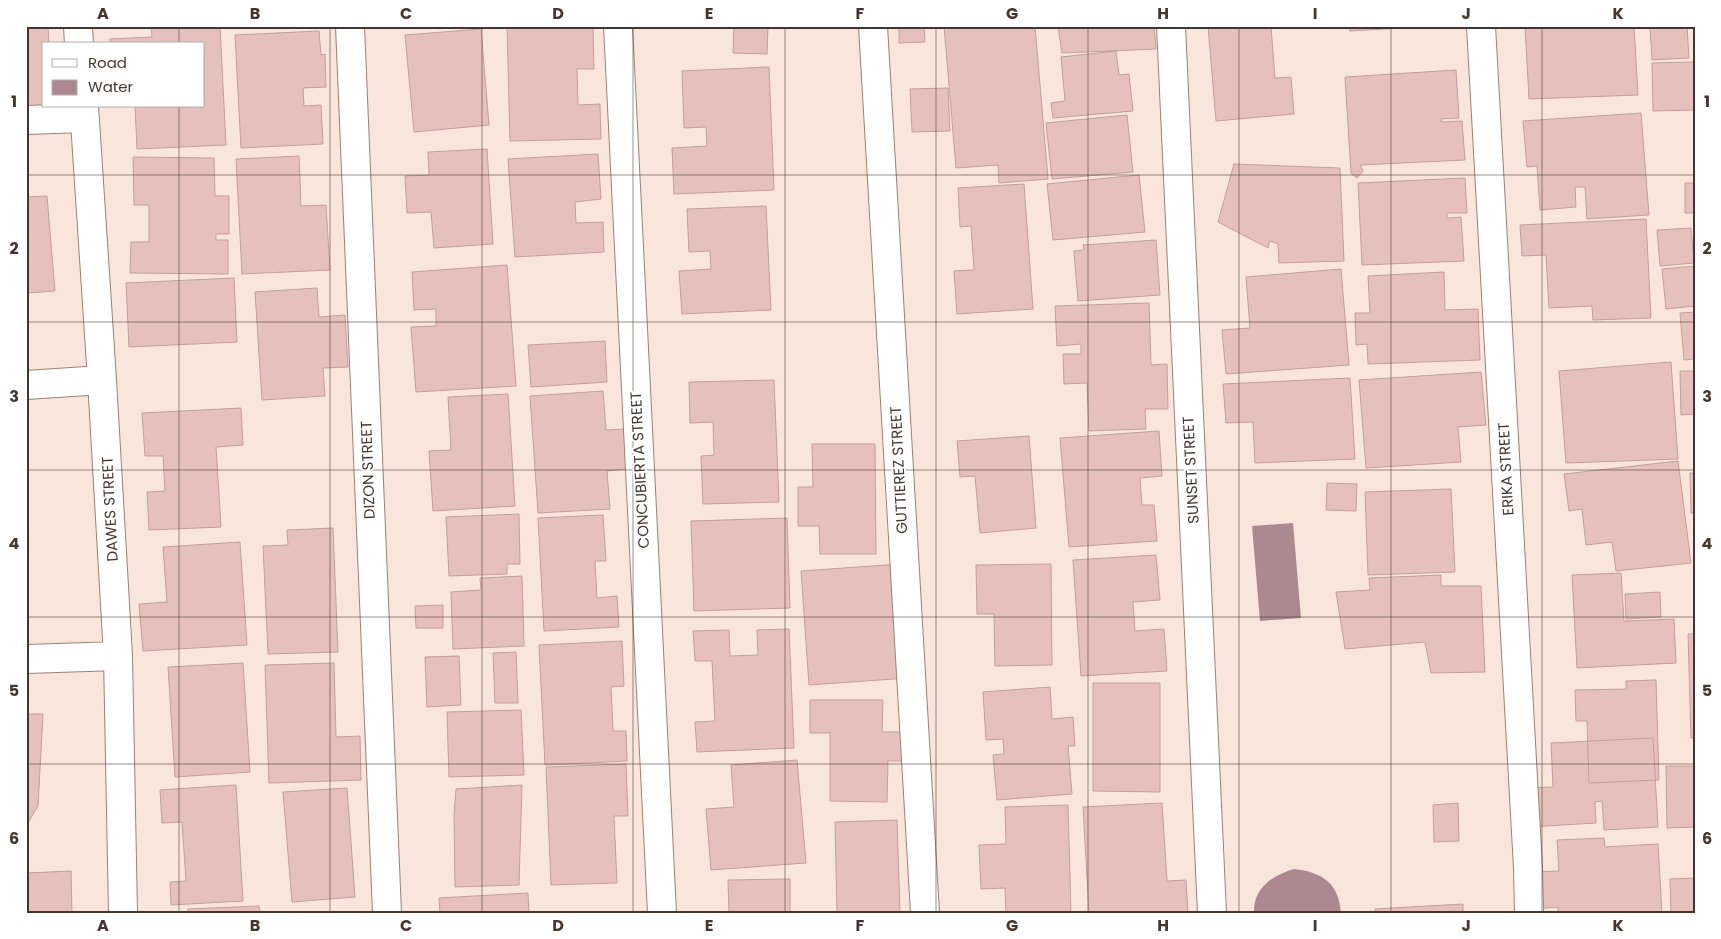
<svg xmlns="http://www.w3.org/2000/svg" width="1721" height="939" viewBox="0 0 1721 939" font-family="Poppins,sans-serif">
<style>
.water{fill:#ac8991}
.building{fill:#e6c0bc;stroke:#c39f9b}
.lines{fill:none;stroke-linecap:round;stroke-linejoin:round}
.minor-casing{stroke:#9f8073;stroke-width:30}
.minor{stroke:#fff;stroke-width:28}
.grid{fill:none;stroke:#433630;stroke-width:1;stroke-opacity:0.55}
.labels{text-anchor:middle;stroke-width:4;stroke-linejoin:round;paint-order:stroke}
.street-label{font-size:15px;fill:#433630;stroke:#fff}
.neatline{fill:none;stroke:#433630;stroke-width:2}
.grid-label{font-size:16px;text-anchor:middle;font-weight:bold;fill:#433630}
</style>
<rect width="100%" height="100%" fill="#fae5dc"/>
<path class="water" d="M 1293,523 L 1301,618 L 1260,621 L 1252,526 Z
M 1294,869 C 1322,872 1339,883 1341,913 L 1254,913 C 1253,888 1273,875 1294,869 Z"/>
<path class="building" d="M 26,26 L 48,26 L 49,44 L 44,44 L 44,105 L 26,107 Z
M 151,26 L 220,26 L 226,145 L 137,149 L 135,106 L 204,106 L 204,44 L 110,44 L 110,39 L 152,37 Z
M 507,26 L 593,26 L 594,69 L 577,69 L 578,105 L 600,104 L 601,139 L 510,141 Z
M 734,26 L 768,26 L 767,54 L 733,53 Z
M 899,26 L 924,26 L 925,42 L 899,43 Z
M 944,26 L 1035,26 L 1048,179 L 999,183 L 998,165 L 956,168 Z
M 1058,26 L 1154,26 L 1156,49 L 1062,53 Z
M 1208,26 L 1271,26 L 1275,78 L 1291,77 L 1294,114 L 1216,121 Z
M 1349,26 L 1439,26 L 1350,31 Z
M 1525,26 L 1634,26 L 1638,95 L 1529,99 Z
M 1650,26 L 1687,26 L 1689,58 L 1652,60 Z
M 481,29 L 489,125 L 414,132 L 405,35 Z
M 319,31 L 321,55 L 325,54 L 326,87 L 303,88 L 304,106 L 321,105 L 323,144 L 241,148 L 235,35 Z
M 1116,51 L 1119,75 L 1129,74 L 1133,111 L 1053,118 L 1051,103 L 1065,101 L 1061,57 Z
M 1695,62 L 1695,110 L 1653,111 L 1652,63 Z
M 769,67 L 774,190 L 674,194 L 672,148 L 707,146 L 706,127 L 684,128 L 682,71 Z
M 1456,70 L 1459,118 L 1441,119 L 1442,122 L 1462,121 L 1465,160 L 1360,165 L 1363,171 L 1357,178 L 1351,173 L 1345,77 Z
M 948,88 L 950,131 L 912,132 L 910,89 Z
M 1641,113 L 1649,215 L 1587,219 L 1585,187 L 1575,187 L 1576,207 L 1540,210 L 1537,166 L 1527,167 L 1523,121 Z
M 1127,115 L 1133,172 L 1052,179 L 1046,123 Z
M 487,149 L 493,244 L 434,248 L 431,212 L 407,213 L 405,176 L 429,175 L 428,152 Z
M 598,154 L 601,199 L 575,202 L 576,223 L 603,222 L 604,252 L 515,257 L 508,159 Z
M 299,156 L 301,206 L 326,205 L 330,270 L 242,274 L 236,159 Z
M 133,157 L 214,158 L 215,196 L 229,196 L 229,234 L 216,234 L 216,240 L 228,240 L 228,274 L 130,273 L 131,242 L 149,242 L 149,205 L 134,205 Z
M 1234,164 L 1340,168 L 1344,261 L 1279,263 L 1278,244 L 1270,241 L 1268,248 L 1218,222 Z
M 1139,175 L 1145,232 L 1053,240 L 1047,184 Z
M 1465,178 L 1467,213 L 1447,213 L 1447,218 L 1461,217 L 1464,261 L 1362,265 L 1358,183 Z
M 1685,183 L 1695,183 L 1695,213 L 1685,213 Z
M 1024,184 L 1033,309 L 957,314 L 954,271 L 974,270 L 971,226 L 960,227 L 958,188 Z
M 47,196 L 55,291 L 26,293 L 26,197 Z
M 766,206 L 771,310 L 682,314 L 679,271 L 711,269 L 710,251 L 689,252 L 687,209 Z
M 1646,219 L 1651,318 L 1593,320 L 1592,306 L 1549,308 L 1546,255 L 1522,256 L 1520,225 Z
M 1691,228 L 1694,263 L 1660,266 L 1657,230 Z
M 1156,240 L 1160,295 L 1078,301 L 1074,251 L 1084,250 L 1083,245 Z
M 507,265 L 516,386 L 416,392 L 411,327 L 436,326 L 436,309 L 414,310 L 412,272 Z
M 1695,266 L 1695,306 L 1666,309 L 1662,269 Z
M 1341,269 L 1349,365 L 1226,374 L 1222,330 L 1250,328 L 1246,277 Z
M 1444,272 L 1445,310 L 1478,309 L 1480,360 L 1368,364 L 1367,344 L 1356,345 L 1355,313 L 1370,313 L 1368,276 Z
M 234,278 L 237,342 L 129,347 L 126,283 Z
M 317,288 L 319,317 L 345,315 L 348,367 L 323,368 L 325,396 L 262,400 L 255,292 Z
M 1149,303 L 1151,365 L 1167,364 L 1168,409 L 1145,409 L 1146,429 L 1089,431 L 1087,383 L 1064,384 L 1063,354 L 1081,354 L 1081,344 L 1057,346 L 1055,306 Z
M 1695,312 L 1695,359 L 1684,360 L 1680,313 Z
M 605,341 L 607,382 L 531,387 L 528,345 Z
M 1671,362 L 1678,459 L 1566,463 L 1559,371 Z
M 1680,371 L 1695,371 L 1695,414 L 1681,415 Z
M 1481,372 L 1486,425 L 1458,427 L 1461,462 L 1366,468 L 1359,380 Z
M 1350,378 L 1355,459 L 1255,463 L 1253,422 L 1226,423 L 1223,384 Z
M 774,380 L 779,502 L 703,504 L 701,456 L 714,455 L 713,422 L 690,423 L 689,382 Z
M 603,391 L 606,430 L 625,429 L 627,469 L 607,471 L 610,509 L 538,513 L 530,396 Z
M 508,394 L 515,506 L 433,511 L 429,451 L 451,450 L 448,397 Z
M 241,408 L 243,445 L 216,447 L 221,527 L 149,530 L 147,492 L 165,491 L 163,456 L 145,456 L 142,413 Z
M 1159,431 L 1162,476 L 1140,478 L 1142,505 L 1154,505 L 1157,541 L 1069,547 L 1060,438 Z
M 1029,436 L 1036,528 L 980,533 L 975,476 L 960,477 L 957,441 Z
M 812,444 L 875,444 L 876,554 L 820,554 L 819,526 L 798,526 L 798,487 L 813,487 Z
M 1678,461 L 1691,563 L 1616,571 L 1612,542 L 1586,545 L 1582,509 L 1569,511 L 1564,474 Z
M 1690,473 L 1695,473 L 1695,513 L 1691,513 Z
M 1327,483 L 1357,484 L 1356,511 L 1326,510 Z
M 1451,489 L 1455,572 L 1368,575 L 1365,492 Z
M 519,514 L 520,564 L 507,564 L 507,574 L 449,576 L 446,517 Z
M 603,515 L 606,561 L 595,561 L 597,598 L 617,596 L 619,627 L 544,631 L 538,518 Z
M 787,518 L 790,608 L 694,611 L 691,521 Z
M 333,528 L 338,652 L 268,654 L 263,546 L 288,545 L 287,530 Z
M 240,542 L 247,645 L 143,651 L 139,604 L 167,602 L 163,547 Z
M 1156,555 L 1160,600 L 1133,602 L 1135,631 L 1164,629 L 1167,671 L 1081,676 L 1073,560 Z
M 900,564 L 908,678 L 809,685 L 801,571 Z
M 1051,564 L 1052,665 L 995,666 L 994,614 L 977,614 L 976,565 Z
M 1621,573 L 1624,621 L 1674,619 L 1676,663 L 1577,668 L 1572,575 Z
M 1441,575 L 1441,586 L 1481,586 L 1485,672 L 1431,673 L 1425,642 L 1345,649 L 1336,592 L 1370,590 L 1369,578 Z
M 522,576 L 524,646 L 453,649 L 451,592 L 481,590 L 480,578 Z
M 1660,592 L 1661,617 L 1626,619 L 1625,594 Z
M 443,605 L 443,628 L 416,628 L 415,606 Z
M 789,629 L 794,748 L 697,752 L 695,722 L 715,721 L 712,661 L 695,661 L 693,631 L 729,630 L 730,656 L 758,655 L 757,630 Z
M 1688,634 L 1695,634 L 1695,738 L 1691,738 Z
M 622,641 L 624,686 L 611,687 L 613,731 L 626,731 L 627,761 L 545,765 L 539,645 Z
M 516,652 L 518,703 L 495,703 L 493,653 Z
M 459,656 L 461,705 L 427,707 L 425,657 Z
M 243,663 L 250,772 L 175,777 L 168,667 Z
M 334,663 L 336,737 L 360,736 L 361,780 L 269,783 L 265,665 Z
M 1656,680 L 1659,780 L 1589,783 L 1587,721 L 1576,721 L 1575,690 L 1626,689 L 1626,681 Z
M 1093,683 L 1160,683 L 1160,792 L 1093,791 Z
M 1050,687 L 1052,719 L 1073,717 L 1075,746 L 1068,746 L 1072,794 L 997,800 L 993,755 L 1004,754 L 1003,739 L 986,740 L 983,692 Z
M 810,700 L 883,700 L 882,732 L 904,732 L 904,761 L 888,761 L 887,802 L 830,801 L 830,733 L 810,733 Z
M 521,710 L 524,775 L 449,777 L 447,712 Z
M 26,714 L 43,714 L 38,806 L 26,826 Z
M 1653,738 L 1658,827 L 1604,830 L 1602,801 L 1595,802 L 1596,823 L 1529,827 L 1527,788 L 1553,787 L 1551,743 Z
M 797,760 L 806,863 L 711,870 L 706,809 L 734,807 L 731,765 Z
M 626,764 L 628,816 L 614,816 L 617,883 L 551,885 L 546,767 Z
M 1666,766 L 1695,766 L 1695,827 L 1667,828 Z
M 236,785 L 243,901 L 171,905 L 170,882 L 186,881 L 182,822 L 162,823 L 160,790 Z
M 522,785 L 519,885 L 455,887 L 454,815 L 456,789 Z
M 347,788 L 355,897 L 292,902 L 283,792 Z
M 1162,803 L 1167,881 L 1186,880 L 1188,913 L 1089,913 L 1083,807 Z
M 1458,803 L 1459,841 L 1434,842 L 1433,805 Z
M 1068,805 L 1071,913 L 1006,913 L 1005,888 L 981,889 L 979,845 L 1006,844 L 1005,807 Z
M 897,820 L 900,913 L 837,913 L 835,822 Z
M 1604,838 L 1605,847 L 1658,844 L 1662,913 L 1558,913 L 1558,907 L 1532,909 L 1530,872 L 1559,871 L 1557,840 Z
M 71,871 L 72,913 L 26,913 L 26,873 Z
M 1695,878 L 1695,913 L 1671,913 L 1670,879 Z
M 790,879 L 790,913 L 729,913 L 728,880 Z
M 528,893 L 529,913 L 440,913 L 439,898 Z
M 1463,904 L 1463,913 L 1375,913 L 1375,909 Z
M 259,906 L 260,913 L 188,913 L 188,909 Z"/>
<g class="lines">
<g class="minor-casing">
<path id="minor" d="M 78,26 L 79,44
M 350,26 L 387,913
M 618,26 L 662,913
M 873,26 L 925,913
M 1171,26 L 1212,913
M 1481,26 L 1528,868 L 1529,913
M 84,106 L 102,380 L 118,656 L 123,913
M 26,120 L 84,118
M 26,385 L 102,380
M 26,659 L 118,656"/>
</g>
<use href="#minor" class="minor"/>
</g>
<path class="grid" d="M 179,26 L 179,44M 330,26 L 330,913M 482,26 L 482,913M 633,26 L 633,913M 785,26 L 785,913M 936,26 L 936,913M 1088,26 L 1088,913M 1239,26 L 1239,913M 1391,26 L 1391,913M 1542,26 L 1542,913M 179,106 L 179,913M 26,175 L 1695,175M 26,322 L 1695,322M 26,470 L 1695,470M 26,617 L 1695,617M 26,764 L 1695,764"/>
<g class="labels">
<g class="street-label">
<text transform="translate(1506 469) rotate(-93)" y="5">ERIKA STREET</text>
<text transform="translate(368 470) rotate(-92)" y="5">DIZON STREET</text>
<text transform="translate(640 470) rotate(-93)" y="5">CONCUBIERTA STREET</text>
<text transform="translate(899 470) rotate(-93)" y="5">GUTTIEREZ STREET</text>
<text transform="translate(1191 470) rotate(-93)" y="5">SUNSET STREET</text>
<text transform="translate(110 509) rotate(-93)" y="5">DAWES STREET</text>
</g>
</g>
<rect width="1721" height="939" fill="none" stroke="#ffffff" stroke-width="55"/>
<rect x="42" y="42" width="162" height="65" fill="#ffffff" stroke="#b4afac"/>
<rect x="52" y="59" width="25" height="8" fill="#ffffff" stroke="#b4afac"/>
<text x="88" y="68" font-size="15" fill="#433630">Road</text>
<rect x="52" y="80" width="25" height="15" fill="#ac8991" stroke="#b4afac"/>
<text x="88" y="92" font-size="15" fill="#433630">Water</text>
<rect x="28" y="28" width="1666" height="884" class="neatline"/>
<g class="grid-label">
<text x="103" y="19">A</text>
<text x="255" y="19">B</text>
<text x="406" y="19">C</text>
<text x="558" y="19">D</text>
<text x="709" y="19">E</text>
<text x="860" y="19">F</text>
<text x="1012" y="19">G</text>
<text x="1163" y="19">H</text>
<text x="1315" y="19">I</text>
<text x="1466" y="19">J</text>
<text x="1618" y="19">K</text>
<text x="14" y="107">1</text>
<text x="1707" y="107">1</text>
<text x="14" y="254">2</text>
<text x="1707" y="254">2</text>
<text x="14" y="402">3</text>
<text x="1707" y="402">3</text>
<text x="14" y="549">4</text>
<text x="1707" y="549">4</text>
<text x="14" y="696">5</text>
<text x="1707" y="696">5</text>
<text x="14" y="844">6</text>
<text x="1707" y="844">6</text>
<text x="103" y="931">A</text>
<text x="255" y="931">B</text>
<text x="406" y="931">C</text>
<text x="558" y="931">D</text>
<text x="709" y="931">E</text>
<text x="860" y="931">F</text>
<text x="1012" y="931">G</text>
<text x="1163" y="931">H</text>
<text x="1315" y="931">I</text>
<text x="1466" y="931">J</text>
<text x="1618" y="931">K</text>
</g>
</svg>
